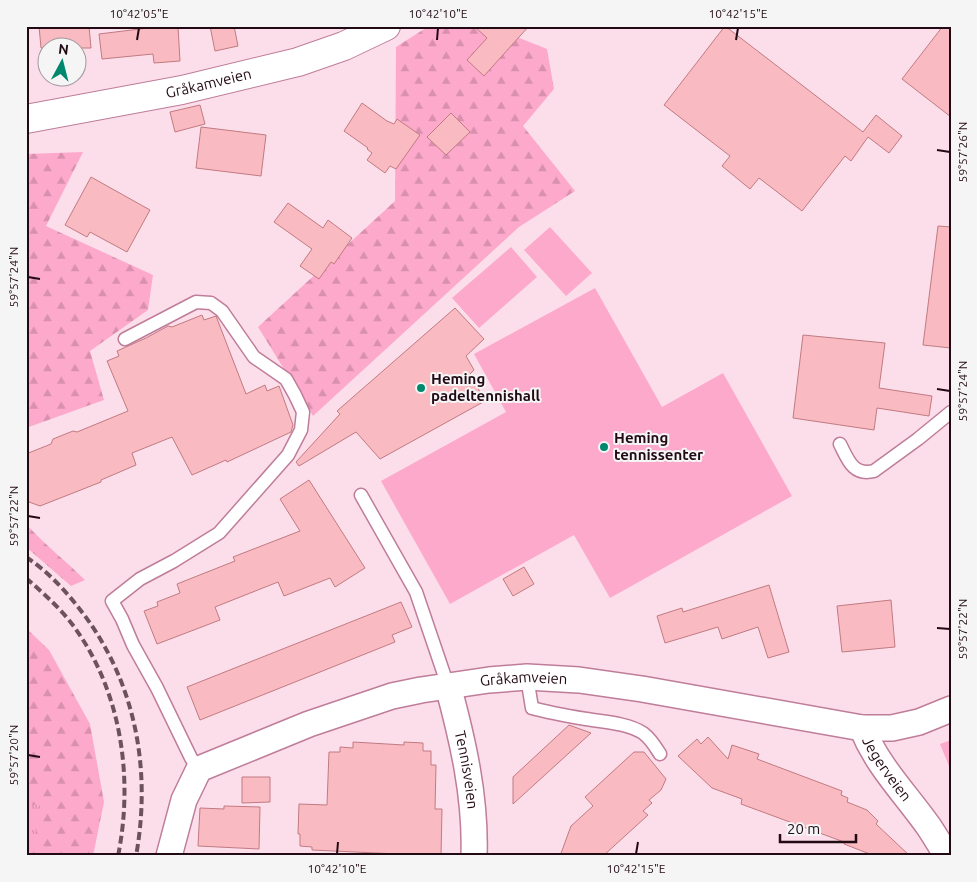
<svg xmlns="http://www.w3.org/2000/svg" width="977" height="882" viewBox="0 0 977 882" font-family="Ubuntu,sans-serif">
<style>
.forest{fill:url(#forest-firs)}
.park{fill:url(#park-tufts)}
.pitch{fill:#fda9cc}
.building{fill:#f9bbc1;stroke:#c17a82}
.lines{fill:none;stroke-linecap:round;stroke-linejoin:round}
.lane-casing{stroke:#bf7d99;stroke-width:15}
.street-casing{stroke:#bf7d99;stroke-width:28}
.secondary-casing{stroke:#bf7d99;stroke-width:30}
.lane{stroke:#fff;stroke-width:12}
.street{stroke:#fff;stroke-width:25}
.secondary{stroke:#fff;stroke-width:28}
.rail{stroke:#6c525d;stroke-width:4;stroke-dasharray:8 4;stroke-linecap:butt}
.ticks{fill:none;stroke:#220a15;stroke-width:2}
.poi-dot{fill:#00886e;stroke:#f5f5f5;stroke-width:2}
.labels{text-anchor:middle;stroke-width:4;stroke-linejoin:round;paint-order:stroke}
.street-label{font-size:15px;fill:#220a15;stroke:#f5f5f5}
.poi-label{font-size:15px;font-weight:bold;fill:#220a15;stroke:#f5f5f5;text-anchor:start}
.neatline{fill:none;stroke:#220a15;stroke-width:2}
.ticks-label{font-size:12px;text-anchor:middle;fill:#220a15}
</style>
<defs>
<pattern id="forest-firs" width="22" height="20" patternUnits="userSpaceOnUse" patternTransform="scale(1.25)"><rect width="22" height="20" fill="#fda9cc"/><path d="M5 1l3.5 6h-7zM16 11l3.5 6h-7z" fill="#d990ae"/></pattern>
<pattern id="park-tufts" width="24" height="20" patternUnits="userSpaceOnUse" patternTransform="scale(1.25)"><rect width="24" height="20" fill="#fda9cc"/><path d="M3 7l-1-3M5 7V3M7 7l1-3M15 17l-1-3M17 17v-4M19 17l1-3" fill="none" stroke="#d990ae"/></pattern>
</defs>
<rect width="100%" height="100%" fill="#fcdeea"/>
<path class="forest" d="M 429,26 L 489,26 L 547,49 L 554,89 L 523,126 L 575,191 L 519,227 L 313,416 L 258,327 L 395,201 L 396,47 Z
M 83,152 L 46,226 L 153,275 L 148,310 L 90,351 L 104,400 L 26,428 L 26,154 Z
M 26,524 C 44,544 66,561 85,580 L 71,586 L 26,547 Z
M 26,628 L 49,650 L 90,724 L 104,802 L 93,856 L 26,856 Z"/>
<path class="park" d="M 26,804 L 42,806 L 30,856 L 26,856 Z"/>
<path class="pitch" d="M 550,227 L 592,273 L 566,296 L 524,250 Z
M 511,247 L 537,277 L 479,328 L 452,298 Z
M 595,288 L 662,407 L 723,373 L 792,496 L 610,598 L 574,535 L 450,604 L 381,481 L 506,412 L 474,354 Z
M 951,740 L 951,771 L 940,744 Z"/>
<path class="building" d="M 39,26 L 89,26 L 91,48 L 41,48 Z
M 210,26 L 234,26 L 238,46 L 215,51 Z
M 474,26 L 529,26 L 484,76 L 467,60 L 487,38 Z
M 725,26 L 863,132 L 876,115 L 902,136 L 889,153 L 868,137 L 851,161 L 845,156 L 802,211 L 759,178 L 750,189 L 722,166 L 730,156 L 664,105 Z
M 943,26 L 951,26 L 951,117 L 902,79 Z
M 178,27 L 180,61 L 154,63 L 153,54 L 102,59 L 99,34 L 148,28 Z
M 362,103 L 387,121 L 394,124 L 397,119 L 420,135 L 396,169 L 390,166 L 385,173 L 367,160 L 372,153 L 367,149 L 368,148 L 344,131 Z
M 200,105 L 205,124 L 175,132 L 170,112 Z
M 451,113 L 470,132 L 446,155 L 427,137 Z
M 201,127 L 266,135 L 261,176 L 196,168 Z
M 91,177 L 150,210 L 127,252 L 90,232 L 87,237 L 65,225 Z
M 288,203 L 323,228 L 328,220 L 352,238 L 334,264 L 331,262 L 319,279 L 300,266 L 312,249 L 274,222 Z
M 938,226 L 951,227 L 951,348 L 923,345 Z
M 455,308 L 484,339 L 466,356 L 474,370 L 470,374 L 485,401 L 380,459 L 356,432 L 299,466 L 296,462 L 340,414 L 337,411 Z
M 202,315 L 204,320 L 216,316 L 246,394 L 265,385 L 267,391 L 279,386 L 293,425 L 291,432 L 227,462 L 226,460 L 192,475 L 172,437 L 132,453 L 136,465 L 101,480 L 101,482 L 40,506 L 29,502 L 26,496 L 26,454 L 51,444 L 53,439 L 73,431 L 77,432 L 128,411 L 107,361 L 119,356 L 117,351 L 146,338 L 168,326 L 172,327 Z
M 803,335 L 885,343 L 879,388 L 932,396 L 929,416 L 877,408 L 874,430 L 793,418 Z
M 309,480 L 365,568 L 335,587 L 330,578 L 284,596 L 278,582 L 215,607 L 220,620 L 157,644 L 144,611 L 158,606 L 157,602 L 180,593 L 177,584 L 235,561 L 233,557 L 300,531 L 280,499 Z
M 524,567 L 534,584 L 513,596 L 503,579 Z
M 769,585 L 789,652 L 768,658 L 758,627 L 722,639 L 718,627 L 665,643 L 657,616 L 682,608 L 683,612 Z
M 891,600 L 895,647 L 842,652 L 837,606 Z
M 401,602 L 412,627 L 392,635 L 395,642 L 200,720 L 187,687 Z
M 569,725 L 591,733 L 513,804 L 513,777 Z
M 708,737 L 728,759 L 732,745 L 759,754 L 757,759 L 842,791 L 841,795 L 848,798 L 847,802 L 867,810 L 878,821 L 876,824 L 910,856 L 875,856 L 844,844 L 844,842 L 741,804 L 742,799 L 712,788 L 678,756 L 697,739 L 701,744 Z
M 353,742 L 404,745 L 404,742 L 423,743 L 423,751 L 431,751 L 431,765 L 436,765 L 435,809 L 442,809 L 441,856 L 312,850 L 312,847 L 300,846 L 300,834 L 298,834 L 299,804 L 327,805 L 329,752 L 340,752 L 340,747 L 353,748 Z
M 634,752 L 644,752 L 666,779 L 661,790 L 649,800 L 652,803 L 643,811 L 648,815 L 603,856 L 560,856 L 571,826 L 593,806 L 585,797 Z
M 242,777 L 270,777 L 270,802 L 242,803 Z
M 224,806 L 260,807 L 259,849 L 198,846 L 200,808 L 224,809 Z"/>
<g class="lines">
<g class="lane-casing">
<path id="lane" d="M 125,339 L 196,302 L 211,303 L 222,311 L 254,357 L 286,379 L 295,395 L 303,412 L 301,430 L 288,455 L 219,533 L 174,561 L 140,579 L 112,601 L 122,619 L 133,645 L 157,688 L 191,758 L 199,769
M 840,444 C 848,460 853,476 874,471 L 918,439 L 951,412
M 361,495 L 416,592 L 448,686
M 527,677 L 532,708 C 550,713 568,716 586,719 C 604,722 627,723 643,733 C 651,739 655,746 660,754"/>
</g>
<g class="street-casing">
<g id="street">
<path id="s1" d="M 448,686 C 463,741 476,798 474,856"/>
<path id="s2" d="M 862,728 C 878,767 905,793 929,827 C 935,836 941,846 947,856"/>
<path id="s3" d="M 169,856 L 184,800 L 199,769 L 309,724 L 392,696 L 421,690 L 489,680 L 527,677 L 579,680 L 642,689 L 862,728 L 892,728 L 919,722 L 951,709"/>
</g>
</g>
<g class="secondary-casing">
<g id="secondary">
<path id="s4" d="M 26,119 L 182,90 L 298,62 L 344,46 L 386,26"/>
</g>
</g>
<use href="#lane" class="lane"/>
<use href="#street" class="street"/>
<use href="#secondary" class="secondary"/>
<path class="rail" d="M 26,557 C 46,570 64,589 78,607 C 135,678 152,768 136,856
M 26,578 C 42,592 59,607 72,624 C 121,689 134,777 118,856"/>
</g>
<path class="ticks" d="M 137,40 L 139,28M 437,40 L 438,28M 736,40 L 738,28M 937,150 L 950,152M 28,277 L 40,279M 937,389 L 950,391M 28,516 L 40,518M 937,628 L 950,629M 28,755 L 40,757M 337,854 L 338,842M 636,854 L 638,842"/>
<g class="poi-dot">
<circle cx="421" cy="388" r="5"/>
<circle cx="604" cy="447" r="5"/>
</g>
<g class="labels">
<g class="street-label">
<text dy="5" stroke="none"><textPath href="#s4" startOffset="186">Gråkamveien</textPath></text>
<text dy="5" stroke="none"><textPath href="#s3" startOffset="432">Gråkamveien</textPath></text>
<text dy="5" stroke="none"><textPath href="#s2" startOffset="48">Jegerveien</textPath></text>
<text dy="5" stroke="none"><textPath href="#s1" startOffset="86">Tennisveien</textPath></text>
</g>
<g class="poi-label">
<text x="431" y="384">Heming<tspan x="431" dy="17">padeltennishall</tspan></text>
<text x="614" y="443">Heming<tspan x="614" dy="17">tennissenter</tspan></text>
</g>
</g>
<rect width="977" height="882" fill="none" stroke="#f5f5f5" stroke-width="55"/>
<g transform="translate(62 62) rotate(7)"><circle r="24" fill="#f5f5f5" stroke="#a1979b"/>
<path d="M0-4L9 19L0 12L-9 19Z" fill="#00886e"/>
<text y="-8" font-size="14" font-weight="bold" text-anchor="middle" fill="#220a15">N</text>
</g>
<path d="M780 834v8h76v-8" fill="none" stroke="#220a15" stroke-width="2.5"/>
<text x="787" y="834" font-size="15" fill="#220a15" stroke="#f5f5f5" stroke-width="4" paint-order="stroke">20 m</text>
<rect x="28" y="28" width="922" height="826" class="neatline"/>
<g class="ticks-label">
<text x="139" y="18">10°42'05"E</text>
<text x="438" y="18">10°42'10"E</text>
<text x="738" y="18">10°42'15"E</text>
<text transform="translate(963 152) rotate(-90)" y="4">59°57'26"N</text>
<text transform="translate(14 277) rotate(-90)" y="4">59°57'24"N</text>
<text transform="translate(963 391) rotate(-90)" y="4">59°57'24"N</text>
<text transform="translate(14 516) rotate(-90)" y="4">59°57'22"N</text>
<text transform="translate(963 629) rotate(-90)" y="4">59°57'22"N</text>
<text transform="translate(14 755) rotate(-90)" y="4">59°57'20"N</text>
<text x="337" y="873">10°42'10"E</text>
<text x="636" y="873">10°42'15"E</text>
</g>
</svg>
